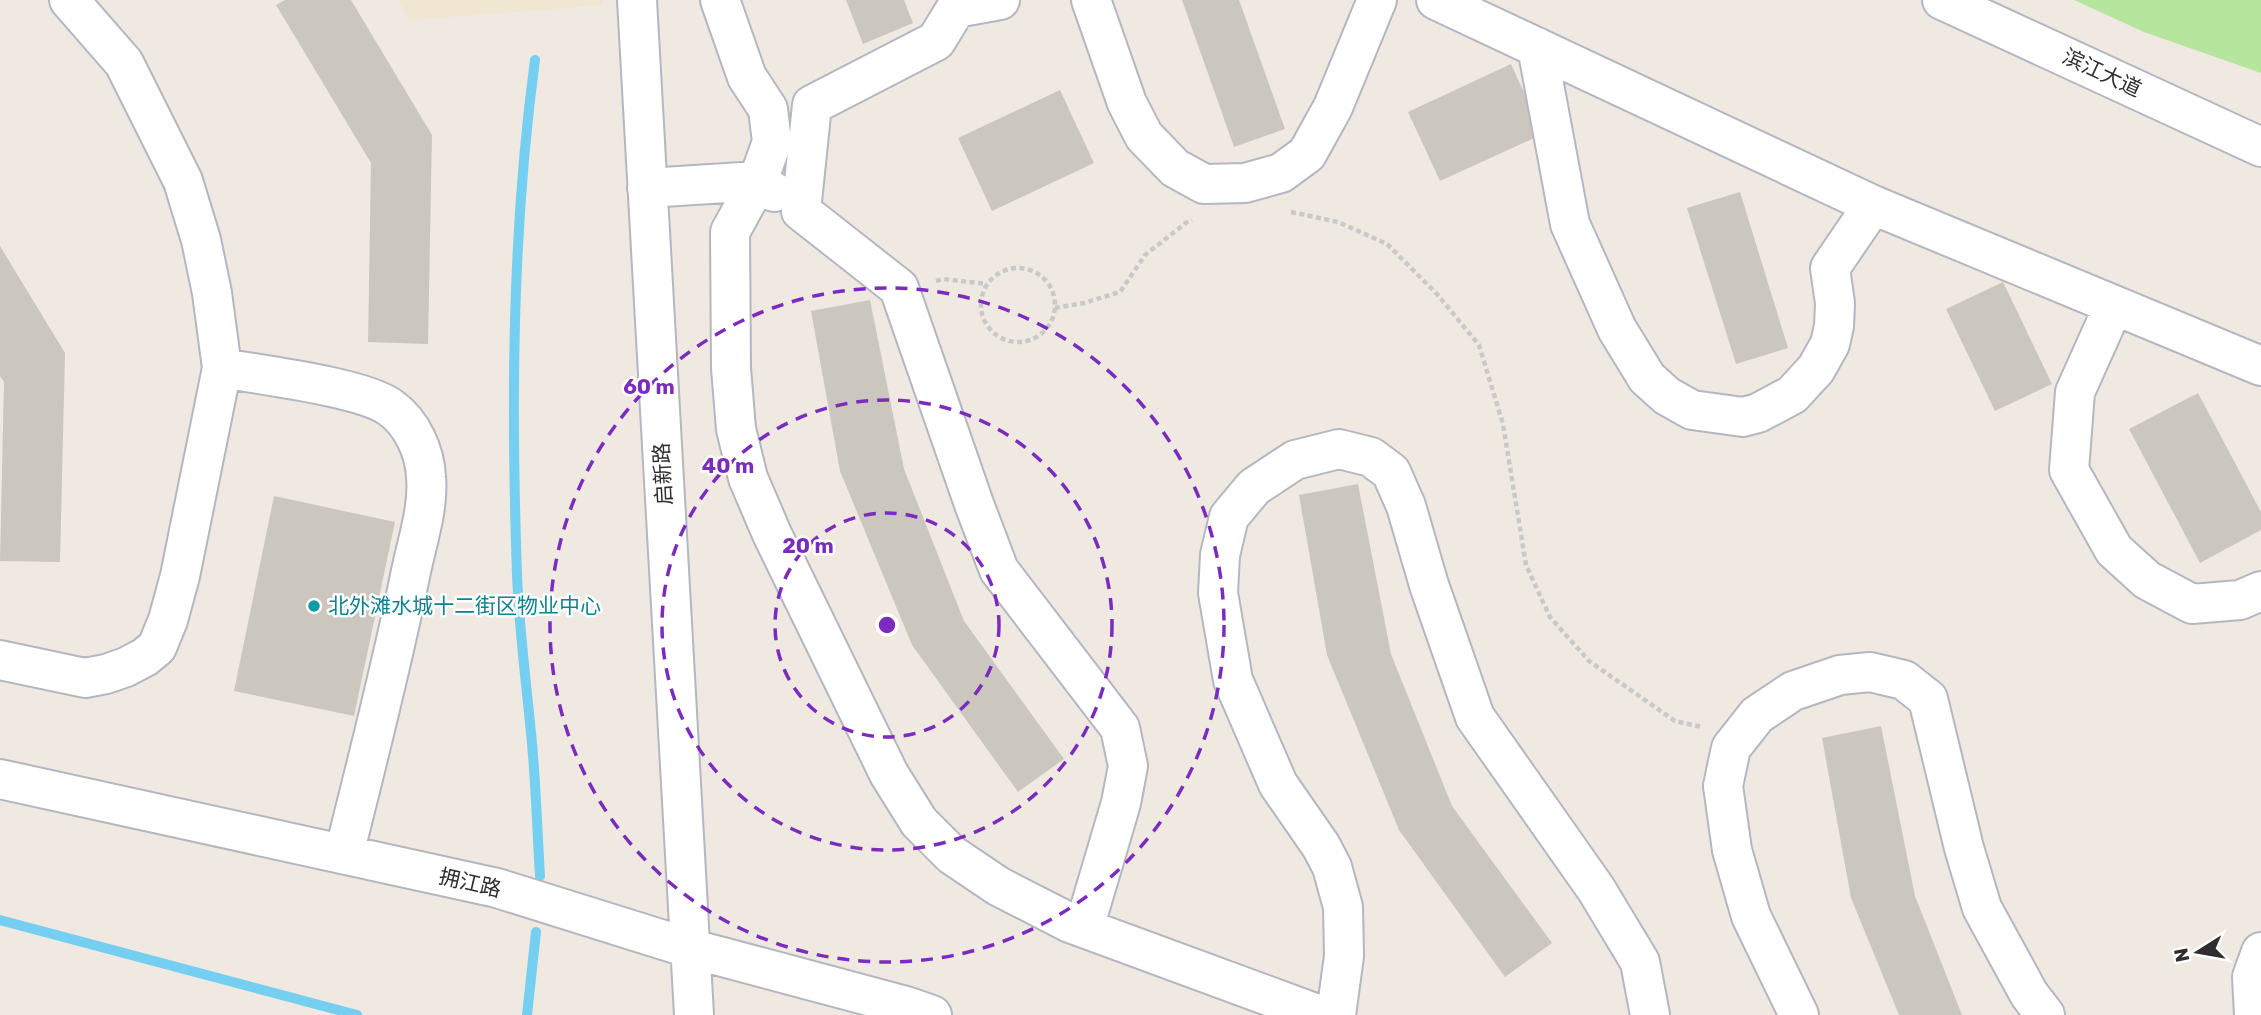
<svg xmlns="http://www.w3.org/2000/svg" width="2261" height="1015" viewBox="0 0 2261 1015" font-family="Rubik,'Noto Sans SC',sans-serif">
<style>
.education{fill:#f0e6d1}
.green{fill:#b6e59e}
.lines{fill:none;stroke-linecap:round;stroke-linejoin:round}
.stream{stroke:#75cff0;stroke-width:10}
.building{fill:#cbc7bf}
.minor-casing{stroke:#b4b7c1;stroke-width:42}
.path{stroke:#c9c9c9;stroke-width:4.5;stroke-dasharray:5 3.5;stroke-linecap:butt}
.minor{stroke:#fff;stroke-width:38}
.ring{fill:none;stroke:#7b2cbf;stroke-width:3.5;stroke-dasharray:12 9}
.culture-dot{fill:#0f9aa8;stroke:#fff;stroke-width:2.5}
.labels{text-anchor:middle;stroke-width:5;stroke-linejoin:round;paint-order:stroke}
.street-label{font-size:21px;fill:#2e2e2e;stroke:#fff}
.culture-label{font-size:21px;fill:#0d838f;stroke:#fff;text-anchor:start}
.centre{fill:#7b2cbf;stroke:#fff;stroke-width:3.5}
.ring-label{font-size:21px;text-anchor:middle;font-weight:bold;fill:#7b2cbf;stroke:#fff;stroke-width:5;stroke-linejoin:round;paint-order:stroke}
</style>
<rect width="100%" height="100%" fill="#efe9e1"/>
<path class="education" d="M 398,0 L 603,0 L 603,5 L 410,20 Z"/>
<path class="green" d="M 2074,0 L 2261,0 L 2261,73 L 2144,32 Z"/>
<g class="lines">
<path class="stream" d="M 535,60 C 512,230 511,403 517,575 C 519,627 526,681 531,733 C 536,781 537,829 540,876
M 0,920 L 357,1015
M 527,1015 L 536,932"/>
</g>
<path class="building" d="M 285,0 L 351,0 L 432,135 L 428,344 L 368,342 L 371,163 L 276,5 Z
M 846,0 L 904,0 L 913,23 L 863,44 Z
M 1182,0 L 1239,0 L 1285,129 L 1234,147 Z
M 1511,64 L 1543,134 L 1440,181 L 1408,112 Z
M 1060,90 L 1094,163 L 992,211 L 958,138 Z
M 1740,192 L 1788,348 L 1736,364 L 1687,208 Z
M 0,246 L 65,353 L 60,562 L 0,561 L 4,382 L 0,376 Z
M 2003,282 L 2052,384 L 1995,411 L 1946,309 Z
M 870,300 L 904,469 L 964,621 L 1064,759 L 1018,792 L 912,645 L 840,471 L 811,311 Z
M 2198,393 L 2261,512 L 2261,530 L 2200,563 L 2129,429 Z
M 1358,484 L 1391,654 L 1452,806 L 1552,943 L 1505,977 L 1399,830 L 1327,655 L 1299,495 Z
M 274,496 L 395,522 L 354,716 L 234,691 Z
M 1881,726 L 1915,896 L 1962,1015 L 1899,1015 L 1851,898 L 1822,738 Z"/>
<g class="lines">
<g class="minor-casing">
<path id="minor" d="M 637,0 L 694,1015
M 720,0 L 747,77 L 768,109 L 772,142 L 758,181 L 730,232 L 731,368 L 736,429 L 748,478 L 772,534 L 889,774 L 919,822 L 952,855 L 998,886 L 1070,923 L 1320,1015
M 961,0 L 936,41 L 812,105 L 801,211 L 899,288 L 974,504 L 999,570 L 1120,728 L 1128,766 L 1121,803 L 1084,928
M 1091,0 L 1127,103 L 1144,136 L 1175,168 L 1204,184 L 1245,183 L 1281,173 L 1307,154 L 1333,107 L 1377,0
M 1436,0 L 1873,205
M 1942,0 L 2261,147
M 956,8 L 1000,0
M 1537,47 L 1570,224 L 1617,329 L 1647,378 L 1667,396 L 1692,410 L 1743,417 L 1758,413 L 1792,395 L 1816,369 L 1830,344 L 1834,326 L 1835,303 L 1830,268 L 1873,205 L 2261,366
M 647,188 L 758,181 L 774,192
M 2114,305 L 2075,392 L 2069,470 L 2114,550 L 2147,580 L 2192,604 L 2240,600 L 2261,591
M 222,368 C 260,375 364,387 391,408 C 412,423 425,452 426,477 C 429,509 416,545 410,576 C 391,669 367,762 344,854
M 0,660 L 85,678 L 106,674 L 126,667 L 145,657 L 157,647 L 168,620 L 180,576 L 222,368 L 212,293 L 201,240 L 183,181 L 124,63 L 69,0
M 0,779 L 497,888 L 689,948 L 906,1006 L 932,1015
M 1336,1015 L 1344,956 L 1343,907 L 1332,867 L 1321,846 L 1278,784 L 1233,680 L 1218,593 L 1220,555 L 1229,517 L 1254,487 L 1295,460 L 1339,449 L 1371,457 L 1391,472 L 1406,506 L 1429,585 L 1475,717 L 1596,889 L 1640,962 L 1650,1015
M 1799,1015 L 1751,916 L 1732,850 L 1723,786 L 1731,748 L 1757,715 L 1793,691 L 1840,675 L 1870,672 L 1904,680 L 1928,699 L 1964,848 L 1982,908 L 2029,994 L 2045,1015
M 2254,1015 L 2252,977 L 2261,952"/>
</g>
<path class="path" d="M 1291,212 L 1338,222 L 1387,244 L 1437,294 L 1479,345 L 1503,424 L 1526,565 L 1550,617 L 1589,661 L 1675,721 L 1702,727
M981 305a37 37 0 1 1 74 0a37 37 0 1 1-74 0Z
M 936,281 L 943,279 L 987,284
M 1055,308 L 1084,303 L 1120,292 L 1145,255 L 1187,222 L 1192,220"/>
<use href="#minor" class="minor"/>
</g>
<g class="ring">
<circle cx="887" cy="625" r="112"/>
<circle cx="887" cy="625" r="225"/>
<circle cx="887" cy="625" r="337"/>
</g>
<circle class="culture-dot" cx="314" cy="606" r="7"/>
<g class="labels">
<g class="street-label">
<text transform="translate(2102 73) rotate(25)" y="7">滨江大道</text>
<text transform="translate(663 474) rotate(-93)" y="7">启新路</text>
<text transform="translate(470 883) rotate(13)" y="7">拥江路</text>
</g>
<g class="culture-label">
<text x="328" y="613">北外滩水城十二街区物业中心</text>
</g>
</g>
<circle cx="887" cy="625" r="10" class="centre"/>
<g class="ring-label">
<text x="649" y="394">60 m</text>
<text x="728" y="473">40 m</text>
<text x="808" y="553">20 m</text>
</g>
<g transform="translate(2198 952) rotate(259)" stroke="#ffffff" stroke-width="5" paint-order="stroke">
<path d="M0-5L12 26L0 18L-12 26Z" fill="#2e2e2e"/>
<text y="-10" font-size="19" font-weight="bold" text-anchor="middle" fill="#2e2e2e">N</text>
</g>
</svg>
